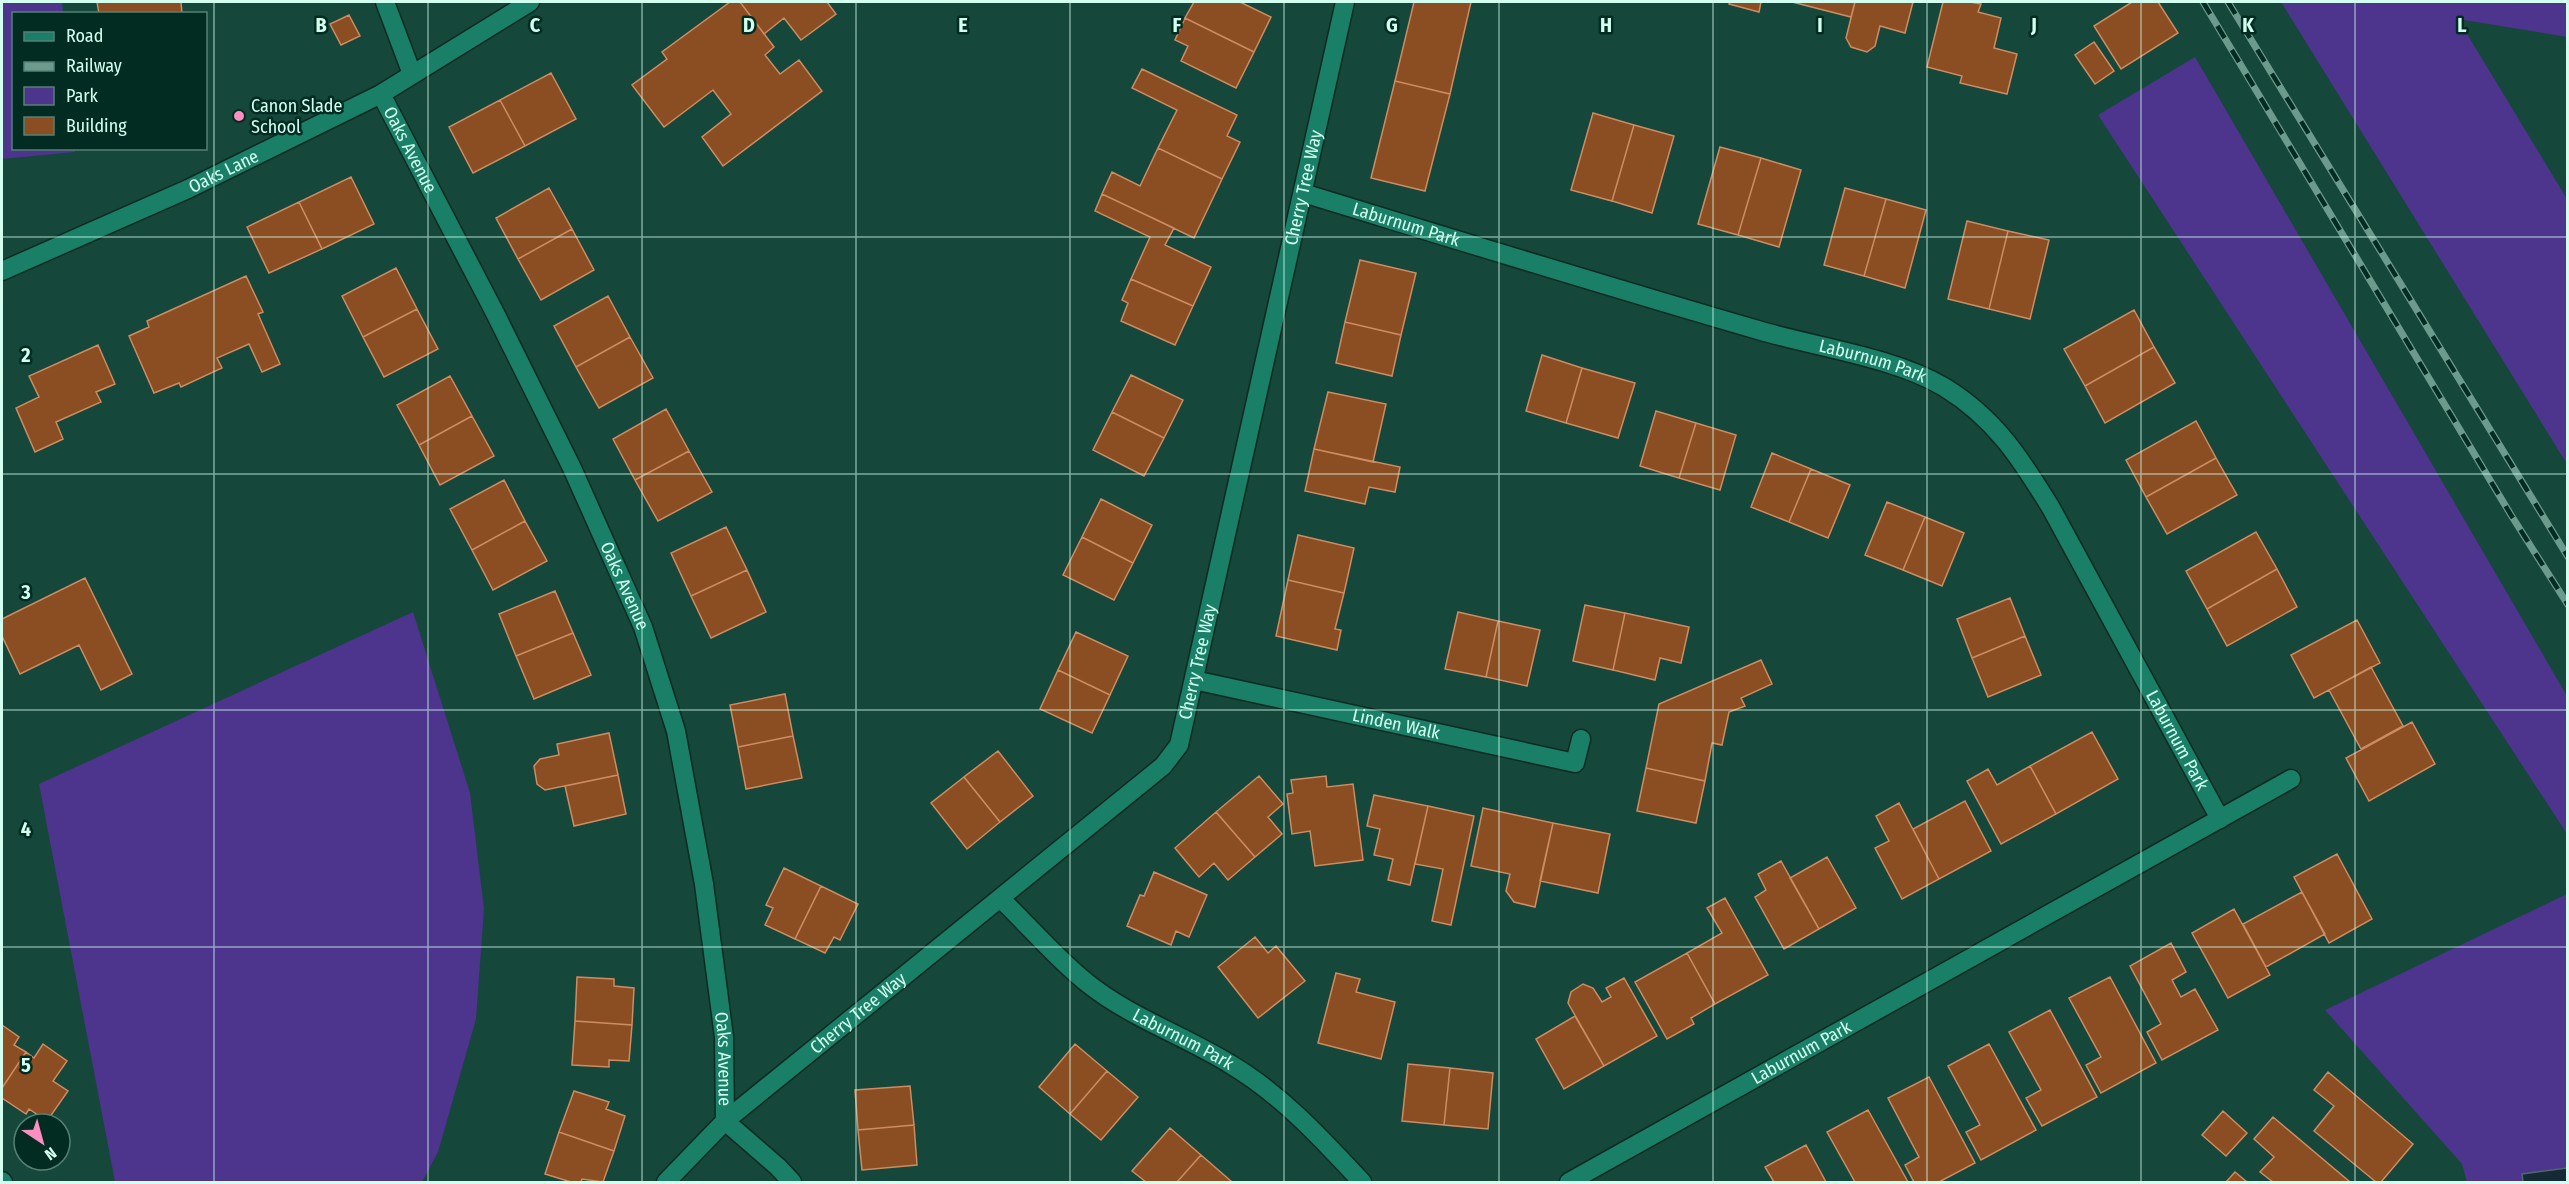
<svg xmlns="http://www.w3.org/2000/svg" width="2569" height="1184" viewBox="0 0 2569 1184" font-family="'Fira Sans Condensed',sans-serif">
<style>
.green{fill:#4d348d}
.water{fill:#152a35;stroke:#4e6a6d;stroke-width:1.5}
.building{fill:#8b4d22;stroke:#cd8c64;stroke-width:1.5}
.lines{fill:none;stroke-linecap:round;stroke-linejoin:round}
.lane-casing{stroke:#0d2b22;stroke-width:21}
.street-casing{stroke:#0d2b22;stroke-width:21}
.lane{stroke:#197f67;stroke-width:18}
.street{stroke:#197f67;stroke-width:18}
.rail-casing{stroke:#6c9b8d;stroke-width:7}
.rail{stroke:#022c22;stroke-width:4.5;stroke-dasharray:14;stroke-linecap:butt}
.grid{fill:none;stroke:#d3fff0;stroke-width:1.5;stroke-opacity:0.55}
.poi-dot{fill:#fd8ec0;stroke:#022c22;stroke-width:2}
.labels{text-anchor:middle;stroke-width:5;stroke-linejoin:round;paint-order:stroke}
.poi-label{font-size:18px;fill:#d3fff0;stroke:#022c22;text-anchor:start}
.street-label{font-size:18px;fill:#d3fff0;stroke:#022c22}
.grid-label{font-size:20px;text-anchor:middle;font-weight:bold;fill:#d3fff0;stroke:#022c22;stroke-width:5;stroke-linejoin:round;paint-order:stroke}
</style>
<rect width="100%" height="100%" fill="#15473a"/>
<path class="green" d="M 2,2 L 62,2 L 63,13 L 14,14 L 14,148 L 75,149 L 75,152 L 2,159 Z
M 2281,2 L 2567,2 L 2567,37 L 2458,19 L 2567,199 L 2567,464 Z
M 2195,57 L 2567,696 L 2567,834 L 2098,115 Z
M 413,612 L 470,793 L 484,909 L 476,1019 L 438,1152 L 422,1182 L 115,1182 L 39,784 Z
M 2567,894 L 2567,1182 L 2467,1182 L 2462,1164 L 2325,1010 Z"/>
<path class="water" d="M 2567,1168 L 2567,1182 L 2523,1182 L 2522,1174 Z"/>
<path class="building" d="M 97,2 L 181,2 L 182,14 L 99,14 Z
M 730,2 L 740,2 L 774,47 L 765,55 L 780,74 L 799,60 L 822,91 L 723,166 L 702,137 L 731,114 L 713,90 L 664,127 L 632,85 L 667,59 L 662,52 Z
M 740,2 L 827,2 L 836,14 L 801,40 L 784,18 L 764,34 Z
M 1194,2 L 1240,2 L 1271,17 L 1254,52 L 1185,18 Z
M 1414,2 L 1471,2 L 1450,94 L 1395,81 Z
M 1730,2 L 1761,2 L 1759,12 L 1729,4 Z
M 1792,2 L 1855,2 L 1851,17 Z
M 1855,2 L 1913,2 L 1905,33 L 1880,26 L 1875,46 L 1867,52 L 1851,47 L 1846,38 Z
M 1943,2 L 1970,2 L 1981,4 L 1978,12 L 2001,18 L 1994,48 L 2017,54 L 2007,94 L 1960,83 L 1962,76 L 1927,67 Z
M 2132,2 L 2158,2 L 2178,33 L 2121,69 L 2094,26 Z
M 349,15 L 360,36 L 341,45 L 330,24 Z
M 1185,18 L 1254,52 L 1236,88 L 1181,61 L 1188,46 L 1175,40 Z
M 2094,42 L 2114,71 L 2095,84 L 2075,55 Z
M 1142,69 L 1237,115 L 1227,136 L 1240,142 L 1222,179 L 1158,148 L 1177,110 L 1132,88 Z
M 551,73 L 576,119 L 525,146 L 500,100 Z
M 1395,81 L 1450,94 L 1425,191 L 1371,178 Z
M 500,100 L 525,146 L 473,173 L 449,127 Z
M 1593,113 L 1634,125 L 1612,201 L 1571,190 Z
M 1634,125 L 1674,136 L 1652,213 L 1612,201 Z
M 1720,147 L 1761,158 L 1738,235 L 1698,224 Z
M 1158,148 L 1222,179 L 1194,238 L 1102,194 L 1112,172 L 1140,186 Z
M 1761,158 L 1801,170 L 1779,247 L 1738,235 Z
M 351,177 L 374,224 L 322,249 L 299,202 Z
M 549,188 L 572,229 L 518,259 L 496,218 Z
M 1845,188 L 1886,199 L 1864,276 L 1824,265 Z
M 1102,194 L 1174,228 L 1165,245 L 1211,267 L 1193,306 L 1131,279 L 1150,237 L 1095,211 Z
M 1886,199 L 1926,210 L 1905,288 L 1864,276 Z
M 299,202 L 322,249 L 269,273 L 247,227 Z
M 1967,221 L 2008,231 L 1989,309 L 1948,299 Z
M 572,229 L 594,270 L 541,300 L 518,259 Z
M 2008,231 L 2049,240 L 2030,319 L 1989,309 Z
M 1360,260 L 1416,273 L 1401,335 L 1345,322 Z
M 396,268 L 417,309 L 363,337 L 342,296 Z
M 246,276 L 263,312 L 258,314 L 280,364 L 262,372 L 249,344 L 217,358 L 222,368 L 181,387 L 179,383 L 154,393 L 129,336 L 149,327 L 147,321 Z
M 1131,279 L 1193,306 L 1175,345 L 1121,321 L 1128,303 L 1122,300 Z
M 608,296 L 630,337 L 576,367 L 554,326 Z
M 417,309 L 438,349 L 384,377 L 363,337 Z
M 2134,310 L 2154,347 L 2085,386 L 2064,349 Z
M 1345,322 L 1401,335 L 1392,376 L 1336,363 Z
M 630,337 L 653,378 L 599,408 L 576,367 Z
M 98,345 L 115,384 L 96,392 L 101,402 L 56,422 L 63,439 L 35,452 L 16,408 L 39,397 L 29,376 Z
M 2154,347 L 2175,383 L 2105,423 L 2085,386 Z
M 1542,355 L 1582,368 L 1566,423 L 1526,411 Z
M 1582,368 L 1635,383 L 1618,438 L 1566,423 Z
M 1131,375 L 1183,400 L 1164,438 L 1112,412 Z
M 450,376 L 472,416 L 419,445 L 397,405 Z
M 1328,392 L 1386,404 L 1373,462 L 1314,449 Z
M 666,409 L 689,451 L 635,480 L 613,439 Z
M 1656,411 L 1696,423 L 1679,478 L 1640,466 Z
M 1112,412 L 1164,438 L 1144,476 L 1093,450 Z
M 472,416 L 494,456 L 440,485 L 419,445 Z
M 2196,421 L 2216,458 L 2146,497 L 2126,460 Z
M 1696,423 L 1736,435 L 1720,490 L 1679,478 Z
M 1314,449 L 1400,467 L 1395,492 L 1369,487 L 1365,504 L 1305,491 Z
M 689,451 L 712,492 L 658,521 L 635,480 Z
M 1772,453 L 1811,469 L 1789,522 L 1751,507 Z
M 2216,458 L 2237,495 L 2167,534 L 2146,497 Z
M 1811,469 L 1850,485 L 1828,538 L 1789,522 Z
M 504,480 L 525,521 L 472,550 L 450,509 Z
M 1101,499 L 1152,525 L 1133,563 L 1082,537 Z
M 1887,502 L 1925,517 L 1903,570 L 1865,555 Z
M 1925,517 L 1964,533 L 1942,586 L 1903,570 Z
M 525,521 L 547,561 L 493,590 L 472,550 Z
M 726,527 L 747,570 L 691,596 L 671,553 Z
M 2256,532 L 2277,569 L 2207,609 L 2186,571 Z
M 1298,535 L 1354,548 L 1344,593 L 1288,580 Z
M 1082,537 L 1133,563 L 1114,600 L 1063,575 Z
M 2277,569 L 2297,607 L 2227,646 L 2207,609 Z
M 747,570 L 766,612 L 711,638 L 691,596 Z
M 85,578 L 132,674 L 101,690 L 79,645 L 20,674 L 2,636 L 2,619 Z
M 1288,580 L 1344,593 L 1335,629 L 1341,630 L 1337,650 L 1276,636 Z
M 555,591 L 573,633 L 516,656 L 499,614 Z
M 2010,598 L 2025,636 L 1972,658 L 1957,619 Z
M 1585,605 L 1625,613 L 1613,670 L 1573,661 Z
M 1458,612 L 1498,621 L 1486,677 L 1445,669 Z
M 1625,613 L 1689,627 L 1681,663 L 1660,658 L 1655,680 L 1613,670 Z
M 2357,620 L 2380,663 L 2314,698 L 2291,655 Z
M 1498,621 L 1540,630 L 1527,686 L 1486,677 Z
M 1076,632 L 1128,656 L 1110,695 L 1058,670 Z
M 573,633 L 591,675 L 534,699 L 516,656 Z
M 2025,636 L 2041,675 L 1988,697 L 1972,658 Z
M 1761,660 L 1772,684 L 1741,698 L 1745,706 L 1729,712 L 1722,745 L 1712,743 L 1705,781 L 1646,768 L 1659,704 Z
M 2371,667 L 2403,726 L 2361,749 L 2329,690 Z
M 1058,670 L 1110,695 L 1092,733 L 1040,709 Z
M 785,694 L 793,736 L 738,747 L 730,705 Z
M 2412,722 L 2435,764 L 2369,801 L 2346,758 Z
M 2092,732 L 2118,779 L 2056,814 L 2030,766 Z
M 609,733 L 618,775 L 545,790 L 537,784 L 534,766 L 540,759 L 559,755 L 557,744 Z
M 793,736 L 802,778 L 746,789 L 738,747 Z
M 998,751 L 1033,796 L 1000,822 L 964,777 Z
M 2030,766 L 2056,814 L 2001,844 L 1967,781 L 1988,769 L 1997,785 Z
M 1646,768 L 1705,781 L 1696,823 L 1637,811 Z
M 618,775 L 626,814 L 574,826 L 565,786 Z
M 1259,776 L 1283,804 L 1268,817 L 1282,834 L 1255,857 L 1216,812 Z
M 1326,776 L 1327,787 L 1353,784 L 1363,860 L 1315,866 L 1310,831 L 1292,834 L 1287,794 L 1293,793 L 1291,780 Z
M 964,777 L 1000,822 L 967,849 L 931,803 Z
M 1374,795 L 1428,806 L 1410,885 L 1388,880 L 1393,859 L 1374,855 L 1380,829 L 1367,826 Z
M 1965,801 L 1991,851 L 1939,879 L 1913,829 Z
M 1899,803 L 1939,879 L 1902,899 L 1875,848 L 1889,841 L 1876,816 Z
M 1428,806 L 1474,816 L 1451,925 L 1432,921 L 1443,869 L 1415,864 Z
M 1483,808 L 1553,823 L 1535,907 L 1514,902 L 1506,891 L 1510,874 L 1471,866 Z
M 1216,812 L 1255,857 L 1228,880 L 1214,863 L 1199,877 L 1175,848 Z
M 1553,823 L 1610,834 L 1598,893 L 1540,881 Z
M 2337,854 L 2372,919 L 2329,943 L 2294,877 Z
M 1827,857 L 1856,908 L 1819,929 L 1790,878 Z
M 1781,861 L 1819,929 L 1784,949 L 1755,897 L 1766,890 L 1758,874 Z
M 784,868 L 821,886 L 795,939 L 765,925 L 773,908 L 766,905 Z
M 1154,872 L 1207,895 L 1189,937 L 1176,931 L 1171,945 L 1127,926 L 1140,895 L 1144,896 Z
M 821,886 L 858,904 L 840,940 L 834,937 L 825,953 L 795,939 Z
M 2302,892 L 2325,934 L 2266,967 L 2243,924 Z
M 1725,898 L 1768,975 L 1715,1004 L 1687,953 L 1722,933 L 1707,908 Z
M 2234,909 L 2270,975 L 2228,998 L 2192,933 Z
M 1255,937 L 1268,953 L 1276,946 L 1305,981 L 1258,1018 L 1218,967 Z
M 2171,943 L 2186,972 L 2172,980 L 2181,997 L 2195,989 L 2218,1030 L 2162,1060 L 2147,1032 L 2161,1024 L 2130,966 Z
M 1687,953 L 1715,1004 L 1691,1018 L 1694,1024 L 1667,1039 L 1635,982 Z
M 1336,973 L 1360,979 L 1356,992 L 1395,1002 L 1381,1059 L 1318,1043 Z
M 577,977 L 614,979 L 614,986 L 634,988 L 632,1025 L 575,1021 Z
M 2110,977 L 2156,1063 L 2101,1093 L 2086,1065 L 2101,1057 L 2069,998 Z
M 1624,978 L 1657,1036 L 1604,1066 L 1568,1003 L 1571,992 L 1583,984 L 1593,988 L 1602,1002 L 1611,997 L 1606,988 Z
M 2050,1010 L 2097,1097 L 2042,1126 L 2026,1098 L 2041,1090 L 2009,1032 Z
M 1575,1016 L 1604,1066 L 1564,1089 L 1536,1039 Z
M 575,1021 L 632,1025 L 629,1061 L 609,1060 L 609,1067 L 572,1065 Z
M 2,1025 L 19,1037 L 14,1045 L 26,1052 L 2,1088 Z
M 43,1044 L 67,1061 L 53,1081 L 68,1091 L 47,1121 L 29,1109 L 26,1114 L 2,1098 L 2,1088 L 26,1052 L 34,1058 Z
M 1075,1044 L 1107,1071 L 1070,1114 L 1039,1087 Z
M 1989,1044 L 2036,1130 L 1981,1160 L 1966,1132 L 1980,1125 L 1948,1066 Z
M 1408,1064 L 1450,1068 L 1444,1125 L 1402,1121 Z
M 1450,1068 L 1493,1073 L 1488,1129 L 1444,1125 Z
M 1107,1071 L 1138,1097 L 1101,1140 L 1070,1114 Z
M 2328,1072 L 2413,1144 L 2381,1182 L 2376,1182 L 2314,1131 L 2334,1106 L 2314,1090 Z
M 1929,1077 L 1975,1163 L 1939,1182 L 1914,1182 L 1905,1165 L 1919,1157 L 1888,1098 Z
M 910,1086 L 914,1125 L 858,1130 L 855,1090 Z
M 574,1091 L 609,1102 L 606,1109 L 625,1116 L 614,1151 L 559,1132 Z
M 1868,1110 L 1908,1182 L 1855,1182 L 1827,1132 Z
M 2223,1111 L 2247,1133 L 2226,1156 L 2202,1135 Z
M 2273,1117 L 2350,1182 L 2273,1182 L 2260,1172 L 2274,1157 L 2254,1139 Z
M 914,1125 L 917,1165 L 862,1170 L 858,1130 Z
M 1170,1128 L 1201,1155 L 1177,1182 L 1146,1182 L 1132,1171 Z
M 559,1132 L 614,1151 L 603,1182 L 582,1179 L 581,1182 L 571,1182 L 545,1174 Z
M 1806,1145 L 1826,1182 L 1774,1182 L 1765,1167 Z
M 1201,1155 L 1232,1182 L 1177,1182 Z
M 2235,1172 L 2247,1182 L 2226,1182 Z"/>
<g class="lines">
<g class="lane-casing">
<path id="lane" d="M 385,2 L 412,74"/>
</g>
<g class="street-casing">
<g id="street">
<path id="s1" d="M 381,94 L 495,313 L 572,468 L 643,627 L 676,731 L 704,884 L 724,1037 L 725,1121 L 666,1182"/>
<path id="s2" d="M 1303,193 C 1454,239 1606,286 1758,330 C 1815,347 1894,357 1944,387 C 1995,418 2021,459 2051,508 L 2220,819"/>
<path id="s3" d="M 2,271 L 188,189 L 381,94 L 530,2"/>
<path id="s4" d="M 1194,680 L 1575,763 L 1581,739"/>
<path id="s5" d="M 1001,899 C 1029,926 1056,958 1086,982 C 1129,1017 1183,1035 1230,1064 C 1282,1095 1321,1138 1362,1182"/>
<path d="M 2,1181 L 3,1182"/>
<path id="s6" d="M 792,1182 L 778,1167 L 725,1121 L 1163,766 L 1179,745 L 1345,2"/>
<path id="s7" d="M 1569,1182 L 2291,779"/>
</g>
</g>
<use href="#lane" class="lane"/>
<use href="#street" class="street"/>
<g class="rail-casing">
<path id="rail" d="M 2203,2 L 2511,515 L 2568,605
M 2228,2 L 2568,557"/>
</g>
<use href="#rail" class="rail"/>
</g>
<path class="grid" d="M 214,2 L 214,1182M 428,2 L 428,1182M 642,2 L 642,1182M 856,2 L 856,1182M 1070,2 L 1070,1182M 1284,2 L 1284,1182M 1499,2 L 1499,1182M 1713,2 L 1713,1182M 1927,2 L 1927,1182M 2141,2 L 2141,1182M 2355,2 L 2355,1182M 2,237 L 2568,237M 2,474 L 2568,474M 2,710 L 2568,710M 2,947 L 2568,947"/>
<circle class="poi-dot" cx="239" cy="116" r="6"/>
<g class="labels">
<g class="poi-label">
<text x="251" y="112">Canon Slade<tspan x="251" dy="21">School</tspan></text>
</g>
<g class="street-label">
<text dy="6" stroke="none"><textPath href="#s1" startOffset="63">Oaks Avenue</textPath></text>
<text dy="6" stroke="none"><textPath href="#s3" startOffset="243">Oaks Lane</textPath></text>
<text dy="6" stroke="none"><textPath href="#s6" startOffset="1252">Cherry Tree Way</textPath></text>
<text dy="6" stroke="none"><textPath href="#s2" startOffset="108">Laburnum Park</textPath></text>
<text dy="6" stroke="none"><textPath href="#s2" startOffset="594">Laburnum Park</textPath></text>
<text dy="6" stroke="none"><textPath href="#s1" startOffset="549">Oaks Avenue</textPath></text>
<text dy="6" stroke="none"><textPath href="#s6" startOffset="766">Cherry Tree Way</textPath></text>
<text dy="6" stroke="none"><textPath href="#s4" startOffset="207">Linden Walk</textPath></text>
<text dy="6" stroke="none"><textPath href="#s2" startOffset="1098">Laburnum Park</textPath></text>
<text dy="6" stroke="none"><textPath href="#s6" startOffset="262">Cherry Tree Way</textPath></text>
<text dy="6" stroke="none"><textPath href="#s5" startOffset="232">Laburnum Park</textPath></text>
<text dy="6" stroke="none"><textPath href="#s7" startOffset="266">Laburnum Park</textPath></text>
<text dy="6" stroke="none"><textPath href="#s1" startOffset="1035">Oaks Avenue</textPath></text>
</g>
</g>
<g class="grid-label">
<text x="321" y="32">B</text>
<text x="535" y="32">C</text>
<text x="749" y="32">D</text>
<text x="963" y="32">E</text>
<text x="1177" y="32">F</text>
<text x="1392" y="32">G</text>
<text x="1606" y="32">H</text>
<text x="1820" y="32">I</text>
<text x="2034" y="32">J</text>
<text x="2248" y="32">K</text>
<text x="2462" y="32">L</text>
<text x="26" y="362">2</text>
<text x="26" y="599">3</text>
<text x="26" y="836">4</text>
<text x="26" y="1072">5</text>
</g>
<rect width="2569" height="1184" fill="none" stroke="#d3fff0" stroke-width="6"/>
<rect x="12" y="12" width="195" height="138" fill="#022c22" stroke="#568074" stroke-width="1.5"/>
<rect x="24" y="32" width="30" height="9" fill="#197f67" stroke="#568074" stroke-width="1.5"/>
<text x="66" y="42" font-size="18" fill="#d3fff0">Road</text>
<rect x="24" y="62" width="30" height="9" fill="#6c9b8d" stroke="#568074" stroke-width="1.5"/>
<text x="66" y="72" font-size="18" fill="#d3fff0">Railway</text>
<rect x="24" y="87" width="30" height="18" fill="#4d348d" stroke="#568074" stroke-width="1.5"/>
<text x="66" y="102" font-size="18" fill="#d3fff0">Park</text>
<rect x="24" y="117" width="30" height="18" fill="#8b4d22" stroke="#568074" stroke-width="1.5"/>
<text x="66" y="132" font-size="18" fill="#d3fff0">Building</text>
<g transform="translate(42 1142) rotate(144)"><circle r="28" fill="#022c22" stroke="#568074" stroke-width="1.5"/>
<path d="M0-4.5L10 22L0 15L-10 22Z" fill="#fd8ec0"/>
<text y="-9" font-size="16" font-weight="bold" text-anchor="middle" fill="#d3fff0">N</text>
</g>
</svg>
